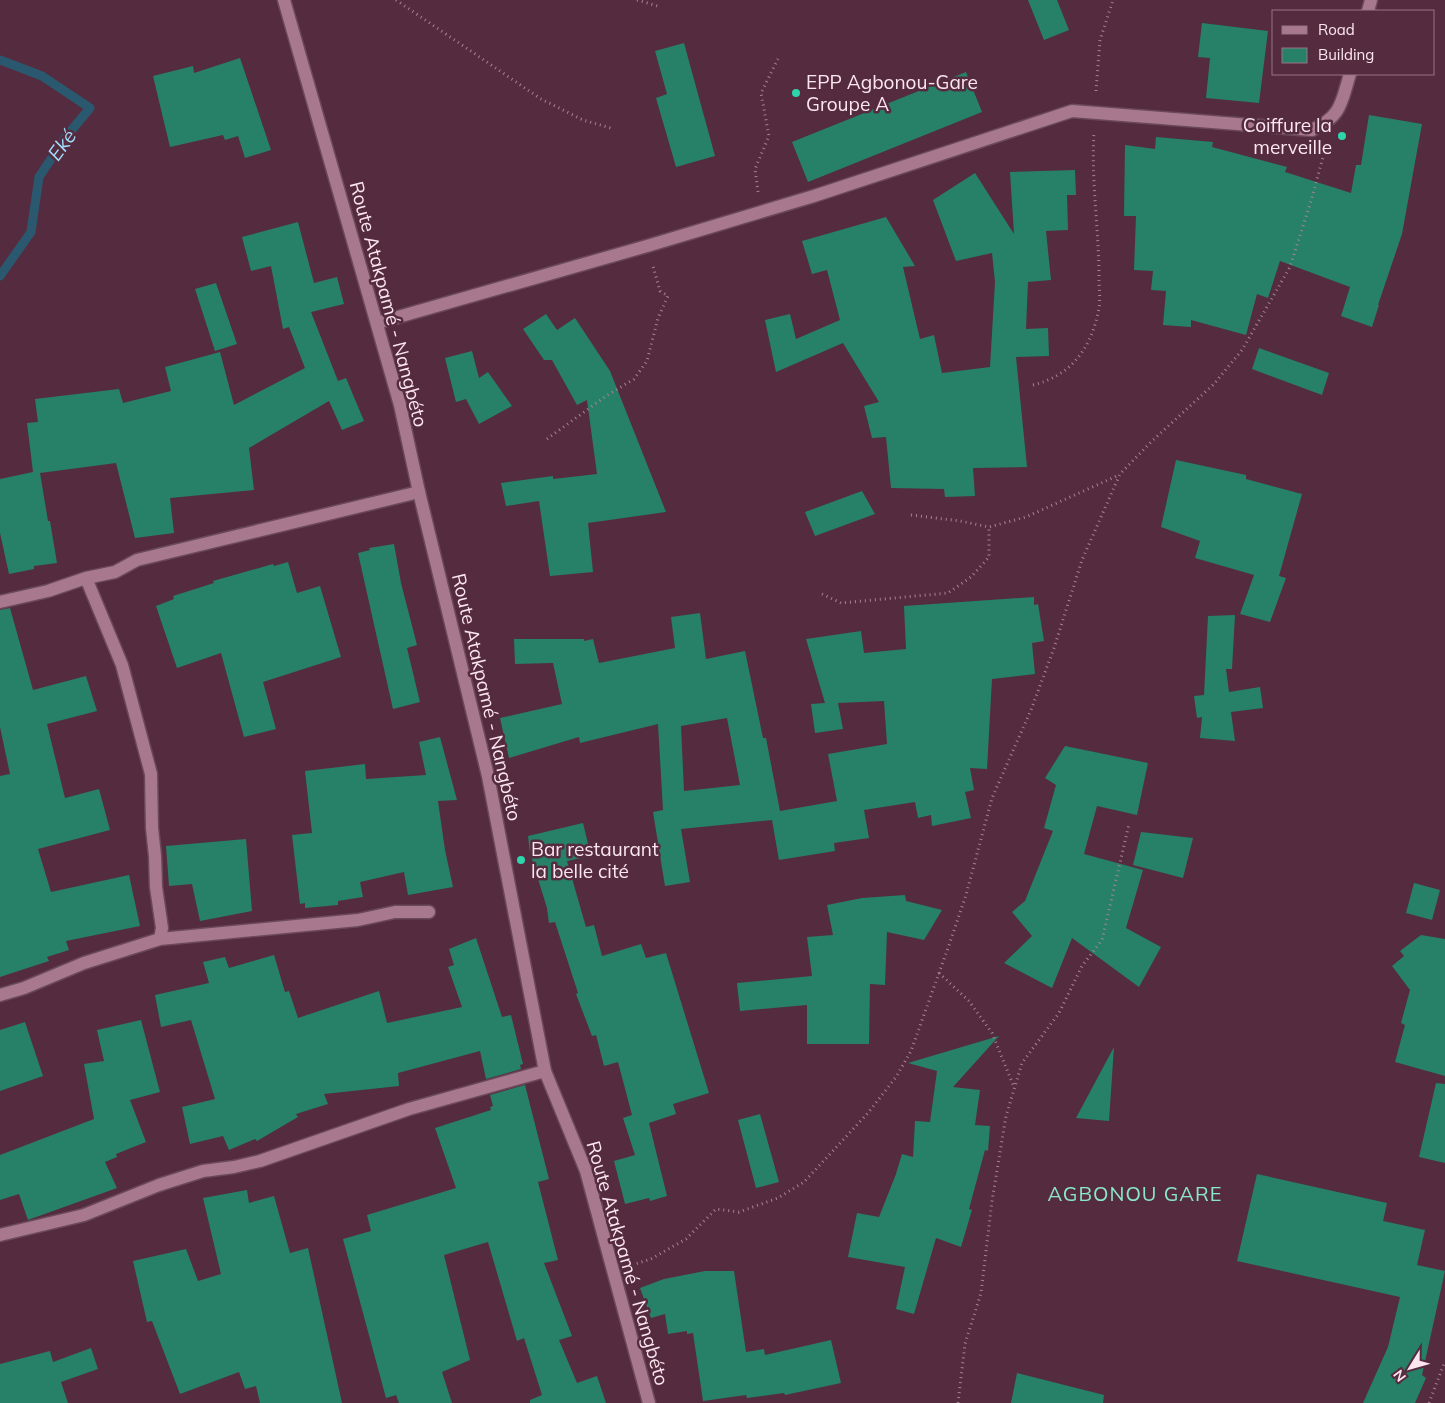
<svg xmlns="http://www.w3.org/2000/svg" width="1445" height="1403" viewBox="0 0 1445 1403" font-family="Mulish,sans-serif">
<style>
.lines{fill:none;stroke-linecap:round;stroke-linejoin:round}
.stream{stroke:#2a596f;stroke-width:9}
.building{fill:#268168;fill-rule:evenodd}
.street-casing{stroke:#6b495a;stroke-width:15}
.secondary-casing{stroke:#6b495a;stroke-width:15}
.path{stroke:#a58493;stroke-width:3;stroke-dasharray:1 4;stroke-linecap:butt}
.street{stroke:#a8788e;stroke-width:12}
.secondary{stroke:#a8788e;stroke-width:12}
.poi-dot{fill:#2ed4ab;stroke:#552b3f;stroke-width:2}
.labels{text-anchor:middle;stroke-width:5;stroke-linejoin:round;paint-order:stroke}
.poi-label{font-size:19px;fill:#fce6ef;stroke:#552b3f;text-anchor:start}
.street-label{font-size:19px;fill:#fce6ef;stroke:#552b3f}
.water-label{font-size:20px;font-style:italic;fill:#a0dcfb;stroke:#552b3f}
.neighbourhood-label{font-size:20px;letter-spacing:1px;fill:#8ae8c9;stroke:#552b3f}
</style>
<rect width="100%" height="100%" fill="#552b3f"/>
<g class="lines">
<path class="stream" d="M 0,60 L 42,76 L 90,108 L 65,138 L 39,177 L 31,232 L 0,276"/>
</g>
<path class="building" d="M 1028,0 L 1057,0 L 1069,30 L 1044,40 Z
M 1202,23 L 1268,31 L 1259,103 L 1206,98 L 1210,58 L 1198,57 Z
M 684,43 L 715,156 L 676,167 L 656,98 L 667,94 L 655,51 Z
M 240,58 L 271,150 L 245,158 L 238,136 L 225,140 L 223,135 L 170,147 L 153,76 L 193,66 L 194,73 Z
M 966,72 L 982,112 L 808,182 L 792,142 Z
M 1369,115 L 1422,124 L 1402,234 L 1378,305 L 1379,305 L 1372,327 L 1341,316 L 1350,287 L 1280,261 L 1268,298 L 1257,294 L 1246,335 L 1191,320 L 1191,327 L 1163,325 L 1166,291 L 1151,290 L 1153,271 L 1134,270 L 1136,216 L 1124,216 L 1125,145 L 1155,149 L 1156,137 L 1213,142 L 1212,147 L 1287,167 L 1285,172 L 1351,193 L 1356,165 L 1361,165 Z
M 1075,170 L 1076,195 L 1067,195 L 1068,230 L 1046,231 L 1051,280 L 1028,282 L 1026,329 L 1048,328 L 1049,356 L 1016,357 L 1027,467 L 973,468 L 975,496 L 945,497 L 944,489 L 891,488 L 886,437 L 872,438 L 864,406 L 879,402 L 843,343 L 776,372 L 765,320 L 790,314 L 796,339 L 840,320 L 827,270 L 812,274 L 802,241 L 886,217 L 915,266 L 903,267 L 920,339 L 934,335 L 942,373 L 990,367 L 995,282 L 992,253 L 956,261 L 933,200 L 975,173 L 1014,234 L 1010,172 Z
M 298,222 L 314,283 L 337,277 L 344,304 L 311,312 L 338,381 L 346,378 L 364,421 L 342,430 L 329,401 L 249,448 L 254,490 L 170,498 L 174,533 L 135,538 L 116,463 L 40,473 L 48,521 L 50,521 L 57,563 L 34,566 L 34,569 L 9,574 L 0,533 L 0,479 L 33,472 L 27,423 L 38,422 L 35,399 L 119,389 L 123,403 L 171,391 L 165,367 L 220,352 L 234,405 L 305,368 L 289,327 L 283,329 L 271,266 L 251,271 L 242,237 Z
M 216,283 L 237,344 L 215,351 L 195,289 Z
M 546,314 L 557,330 L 575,318 L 610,371 L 666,512 L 588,523 L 593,572 L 550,576 L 539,501 L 506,506 L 501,483 L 553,476 L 553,479 L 597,474 L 587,400 L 577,405 L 552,360 L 544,360 L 523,329 Z
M 1259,348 L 1329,373 L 1322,395 L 1252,369 Z
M 472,351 L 479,378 L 488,372 L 512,406 L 479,424 L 466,399 L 456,402 L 445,358 Z
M 1176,460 L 1246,475 L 1246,479 L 1302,494 L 1279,576 L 1286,578 L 1270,622 L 1240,614 L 1254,575 L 1195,558 L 1200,541 L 1161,527 Z
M 862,491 L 875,514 L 815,536 L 805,512 Z
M 394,544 L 401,583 L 417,645 L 407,648 L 420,702 L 393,709 L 358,553 L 370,550 L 369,548 Z
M 288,562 L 297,593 L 320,586 L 341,657 L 263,682 L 276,729 L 244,737 L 221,653 L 177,668 L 156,606 L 174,599 L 173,596 L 214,583 L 213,581 L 273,564 L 274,566 Z
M 1034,597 L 1034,605 L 1038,604 L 1044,641 L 1032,643 L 1035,674 L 992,679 L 987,769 L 970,768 L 974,790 L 965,792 L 971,818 L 932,826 L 931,815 L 918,818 L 915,802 L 864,810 L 869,838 L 834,843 L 835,851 L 779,860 L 772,820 L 681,829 L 690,882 L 665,886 L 653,812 L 663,810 L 658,724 L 580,743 L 579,737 L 509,758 L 500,718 L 562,704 L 553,663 L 515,664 L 514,639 L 584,639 L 584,641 L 593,639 L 599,663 L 675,648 L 671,617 L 700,613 L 706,659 L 745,651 L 763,738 L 766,738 L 780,811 L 837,801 L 828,754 L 887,744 L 884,701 L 838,703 L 843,729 L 815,733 L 811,704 L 825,703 L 806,639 L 861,631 L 864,653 L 906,649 L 904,606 ZM 727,718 L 740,785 L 684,791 L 681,726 Z
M 10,608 L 33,690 L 86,676 L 97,711 L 47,724 L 65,798 L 99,789 L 110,830 L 38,849 L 51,892 L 129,875 L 140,926 L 66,941 L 69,950 L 47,957 L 49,961 L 0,977 L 0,776 L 10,774 L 0,727 L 0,610 Z
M 1235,615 L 1232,669 L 1226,669 L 1229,692 L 1260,687 L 1263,708 L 1231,712 L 1235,741 L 1200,738 L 1202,717 L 1197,718 L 1194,696 L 1204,695 L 1208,616 Z
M 440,737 L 457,800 L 438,801 L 445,850 L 453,887 L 408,895 L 404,872 L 360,882 L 363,897 L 338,901 L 338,905 L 305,908 L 305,903 L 300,904 L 292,835 L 312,833 L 305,771 L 365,764 L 366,779 L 426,775 L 419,742 Z
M 1065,746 L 1148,763 L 1137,815 L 1097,806 L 1084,854 L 1143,870 L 1126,928 L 1161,947 L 1139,987 L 1072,938 L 1052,988 L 1004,963 L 1032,936 L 1012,912 L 1025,901 L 1053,831 L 1044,828 L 1056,785 L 1045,778 Z
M 583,823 L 591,856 L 567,861 L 586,927 L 594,925 L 602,956 L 641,944 L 646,958 L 666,953 L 709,1093 L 673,1104 L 676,1114 L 649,1123 L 667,1196 L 650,1201 L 649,1198 L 625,1204 L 614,1161 L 635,1155 L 623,1118 L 632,1115 L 618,1062 L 604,1066 L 596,1035 L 592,1036 L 576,994 L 578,993 L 555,922 L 549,923 L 547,908 L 530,853 L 528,836 Z
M 1141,832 L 1193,838 L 1183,878 L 1133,865 Z
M 246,839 L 252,911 L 200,921 L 192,884 L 169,886 L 166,846 Z
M 1414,883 L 1440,890 L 1432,920 L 1406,913 Z
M 905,895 L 906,901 L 942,910 L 924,940 L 887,932 L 885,985 L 870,984 L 869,1044 L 807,1044 L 807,1005 L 740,1011 L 737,983 L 812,976 L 807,937 L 833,935 L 827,905 L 862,898 Z
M 1421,935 L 1445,939 L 1445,1076 L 1395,1062 L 1405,1025 L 1401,1023 L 1410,990 L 1392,966 L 1404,956 L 1400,951 Z
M 476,938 L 502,1017 L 511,1015 L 523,1064 L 520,1065 L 521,1069 L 486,1079 L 480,1051 L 398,1073 L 399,1086 L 324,1094 L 328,1104 L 296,1114 L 298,1117 L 257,1141 L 255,1139 L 229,1150 L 223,1136 L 190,1144 L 182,1107 L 215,1099 L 191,1020 L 161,1027 L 155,995 L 209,983 L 203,962 L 225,957 L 229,968 L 274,955 L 285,992 L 289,991 L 298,1018 L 379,991 L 387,1023 L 462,1007 L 448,967 L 454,965 L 449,949 Z
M 141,1020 L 160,1092 L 130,1100 L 146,1142 L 116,1154 L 117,1157 L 105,1162 L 117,1188 L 28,1220 L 19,1194 L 0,1200 L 0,1155 L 94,1119 L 84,1064 L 104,1061 L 97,1030 Z
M 25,1022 L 43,1076 L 0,1091 L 0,1030 Z
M 999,1036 L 953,1087 L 980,1090 L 975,1125 L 990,1126 L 988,1151 L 985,1150 L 969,1209 L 972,1210 L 961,1247 L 936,1238 L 914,1314 L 896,1309 L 905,1267 L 848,1257 L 857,1213 L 879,1217 L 896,1174 L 902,1154 L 913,1157 L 915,1121 L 930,1122 L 937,1071 L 908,1063 Z
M 1114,1047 L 1109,1121 L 1076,1118 Z
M 1436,1083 L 1445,1084 L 1445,1163 L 1419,1157 Z
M 525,1085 L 549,1179 L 538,1182 L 558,1260 L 544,1263 L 572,1336 L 559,1340 L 577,1383 L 597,1376 L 606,1403 L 530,1403 L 530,1400 L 542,1395 L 524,1338 L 517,1341 L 488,1242 L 444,1255 L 470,1360 L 442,1372 L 452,1403 L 399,1403 L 396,1395 L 386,1398 L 343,1239 L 371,1231 L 367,1215 L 456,1188 L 435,1128 L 491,1110 L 490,1107 L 493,1106 L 490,1095 Z
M 760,1114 L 779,1182 L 756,1188 L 738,1120 Z
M 1257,1174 L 1387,1203 L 1383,1221 L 1425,1230 L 1417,1265 L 1445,1271 L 1422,1375 L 1426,1378 L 1415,1403 L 1363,1403 L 1388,1347 L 1400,1297 L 1237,1261 Z
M 247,1190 L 249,1203 L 274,1196 L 290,1253 L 308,1248 L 342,1403 L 260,1403 L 256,1386 L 245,1389 L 239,1372 L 180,1394 L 152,1321 L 147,1322 L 133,1261 L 186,1249 L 198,1281 L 221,1274 L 203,1198 Z
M 705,1271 L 734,1271 L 746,1352 L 764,1349 L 765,1355 L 831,1340 L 841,1383 L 785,1395 L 784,1393 L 747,1398 L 746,1395 L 703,1401 L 693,1333 L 687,1334 L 687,1331 L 668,1334 L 665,1314 L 651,1318 L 640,1288 L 664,1279 Z
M 91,1348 L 98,1369 L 61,1382 L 68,1403 L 0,1403 L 0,1364 L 50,1351 L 53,1362 Z
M 1017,1373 L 1104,1395 L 1103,1403 L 1011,1403 Z"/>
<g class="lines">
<g class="street-casing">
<path id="street" d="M 1368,11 L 1371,0
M 377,323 L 647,246 L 814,196 L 1072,111 L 1312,130 C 1342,116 1341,103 1350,74
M 86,578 L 122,665 L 151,774 L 152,828 L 155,856 L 156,887 L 162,928 L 160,939
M 0,602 L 48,591 L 86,578 L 115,572 L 137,560 L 419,492
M 0,995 L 24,988 L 84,963 L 160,939 L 358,920 L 395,912 L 429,912
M 0,1235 L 84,1215 L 159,1185 L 203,1171 L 234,1167 L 260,1161 L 409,1109 L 545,1071"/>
</g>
<g class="secondary-casing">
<path id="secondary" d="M 284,0 L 400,405 L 419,492 L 488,776 L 545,1071 L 586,1171 L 649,1403"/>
</g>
<path class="path" d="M 396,0 L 541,99 L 583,120 L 614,129
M 637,0 L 661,7
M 1096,91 L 1100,40 L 1113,0
M 758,192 L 755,169 L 769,136 L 761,93 L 778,59
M 1033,385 C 1070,376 1090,350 1098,313 C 1101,302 1099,289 1099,278 C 1099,230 1091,181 1094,133
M 547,439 L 606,396 L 634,379 L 647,361 L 658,318 L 668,296 L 660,291 L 653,266
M 911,515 L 960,521 L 989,527 L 1026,517 L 1119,475
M 822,594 L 841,603 L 948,593 L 971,577 L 989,557 L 989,527
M 939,973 L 969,1001 L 992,1033 L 1014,1087
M 632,1265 L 651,1259 L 686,1239 L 716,1209 L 739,1212 L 778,1198 L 804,1182 L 868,1113 L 896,1077 L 911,1051 L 948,948 L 966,895 L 992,798 L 1031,710 L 1054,648 L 1082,560 L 1120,474 L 1152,441 L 1214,384 L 1242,350 L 1290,267 L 1311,201 L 1323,157 L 1320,149
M 958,1403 L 965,1344 L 981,1293 L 992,1201 L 1006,1116 L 1022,1063 L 1059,1013 L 1082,966 L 1102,940 L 1129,824
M 1429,1403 L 1445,1361"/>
<use href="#street" class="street"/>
<use href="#secondary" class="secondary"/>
</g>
<g class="poi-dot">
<circle cx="796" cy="93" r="5"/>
<circle cx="1342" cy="136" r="5"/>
<circle cx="521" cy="860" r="5"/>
</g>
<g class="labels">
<g class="poi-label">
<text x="806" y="89">EPP Agbonou-Gare<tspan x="806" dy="22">Groupe A</tspan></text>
<text x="1332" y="132" text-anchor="end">Coiffure la<tspan x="1332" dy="22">merveille</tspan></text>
<text x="531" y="856">Bar restaurant<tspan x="531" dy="22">la belle cité</tspan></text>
</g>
<g class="street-label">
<text transform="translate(389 304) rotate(75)" y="7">Route Atakpamé - Nangbéto</text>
<text transform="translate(487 697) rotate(77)" y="7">Route Atakpamé - Nangbéto</text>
<text transform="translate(628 1263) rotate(74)" y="7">Route Atakpamé - Nangbéto</text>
</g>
<g class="water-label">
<text transform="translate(62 145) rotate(-54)" y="7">Eké</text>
</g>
<g class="neighbourhood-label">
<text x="1135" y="1201">AGBONOU GARE</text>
</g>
</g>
<rect x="1272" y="10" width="162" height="65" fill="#552b3f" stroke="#987685"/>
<rect x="1282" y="26" width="25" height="8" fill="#a8788e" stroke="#987685"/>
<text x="1318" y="35" font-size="15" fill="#fce6ef">Road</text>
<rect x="1282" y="48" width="25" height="15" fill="#268168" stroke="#987685"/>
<text x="1318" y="60" font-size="15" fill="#fce6ef">Building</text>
<g transform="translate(1410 1368) rotate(233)" stroke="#552b3f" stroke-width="4" paint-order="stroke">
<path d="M0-4L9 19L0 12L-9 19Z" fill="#fce6ef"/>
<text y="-8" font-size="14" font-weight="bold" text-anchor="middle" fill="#fce6ef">N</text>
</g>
</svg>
